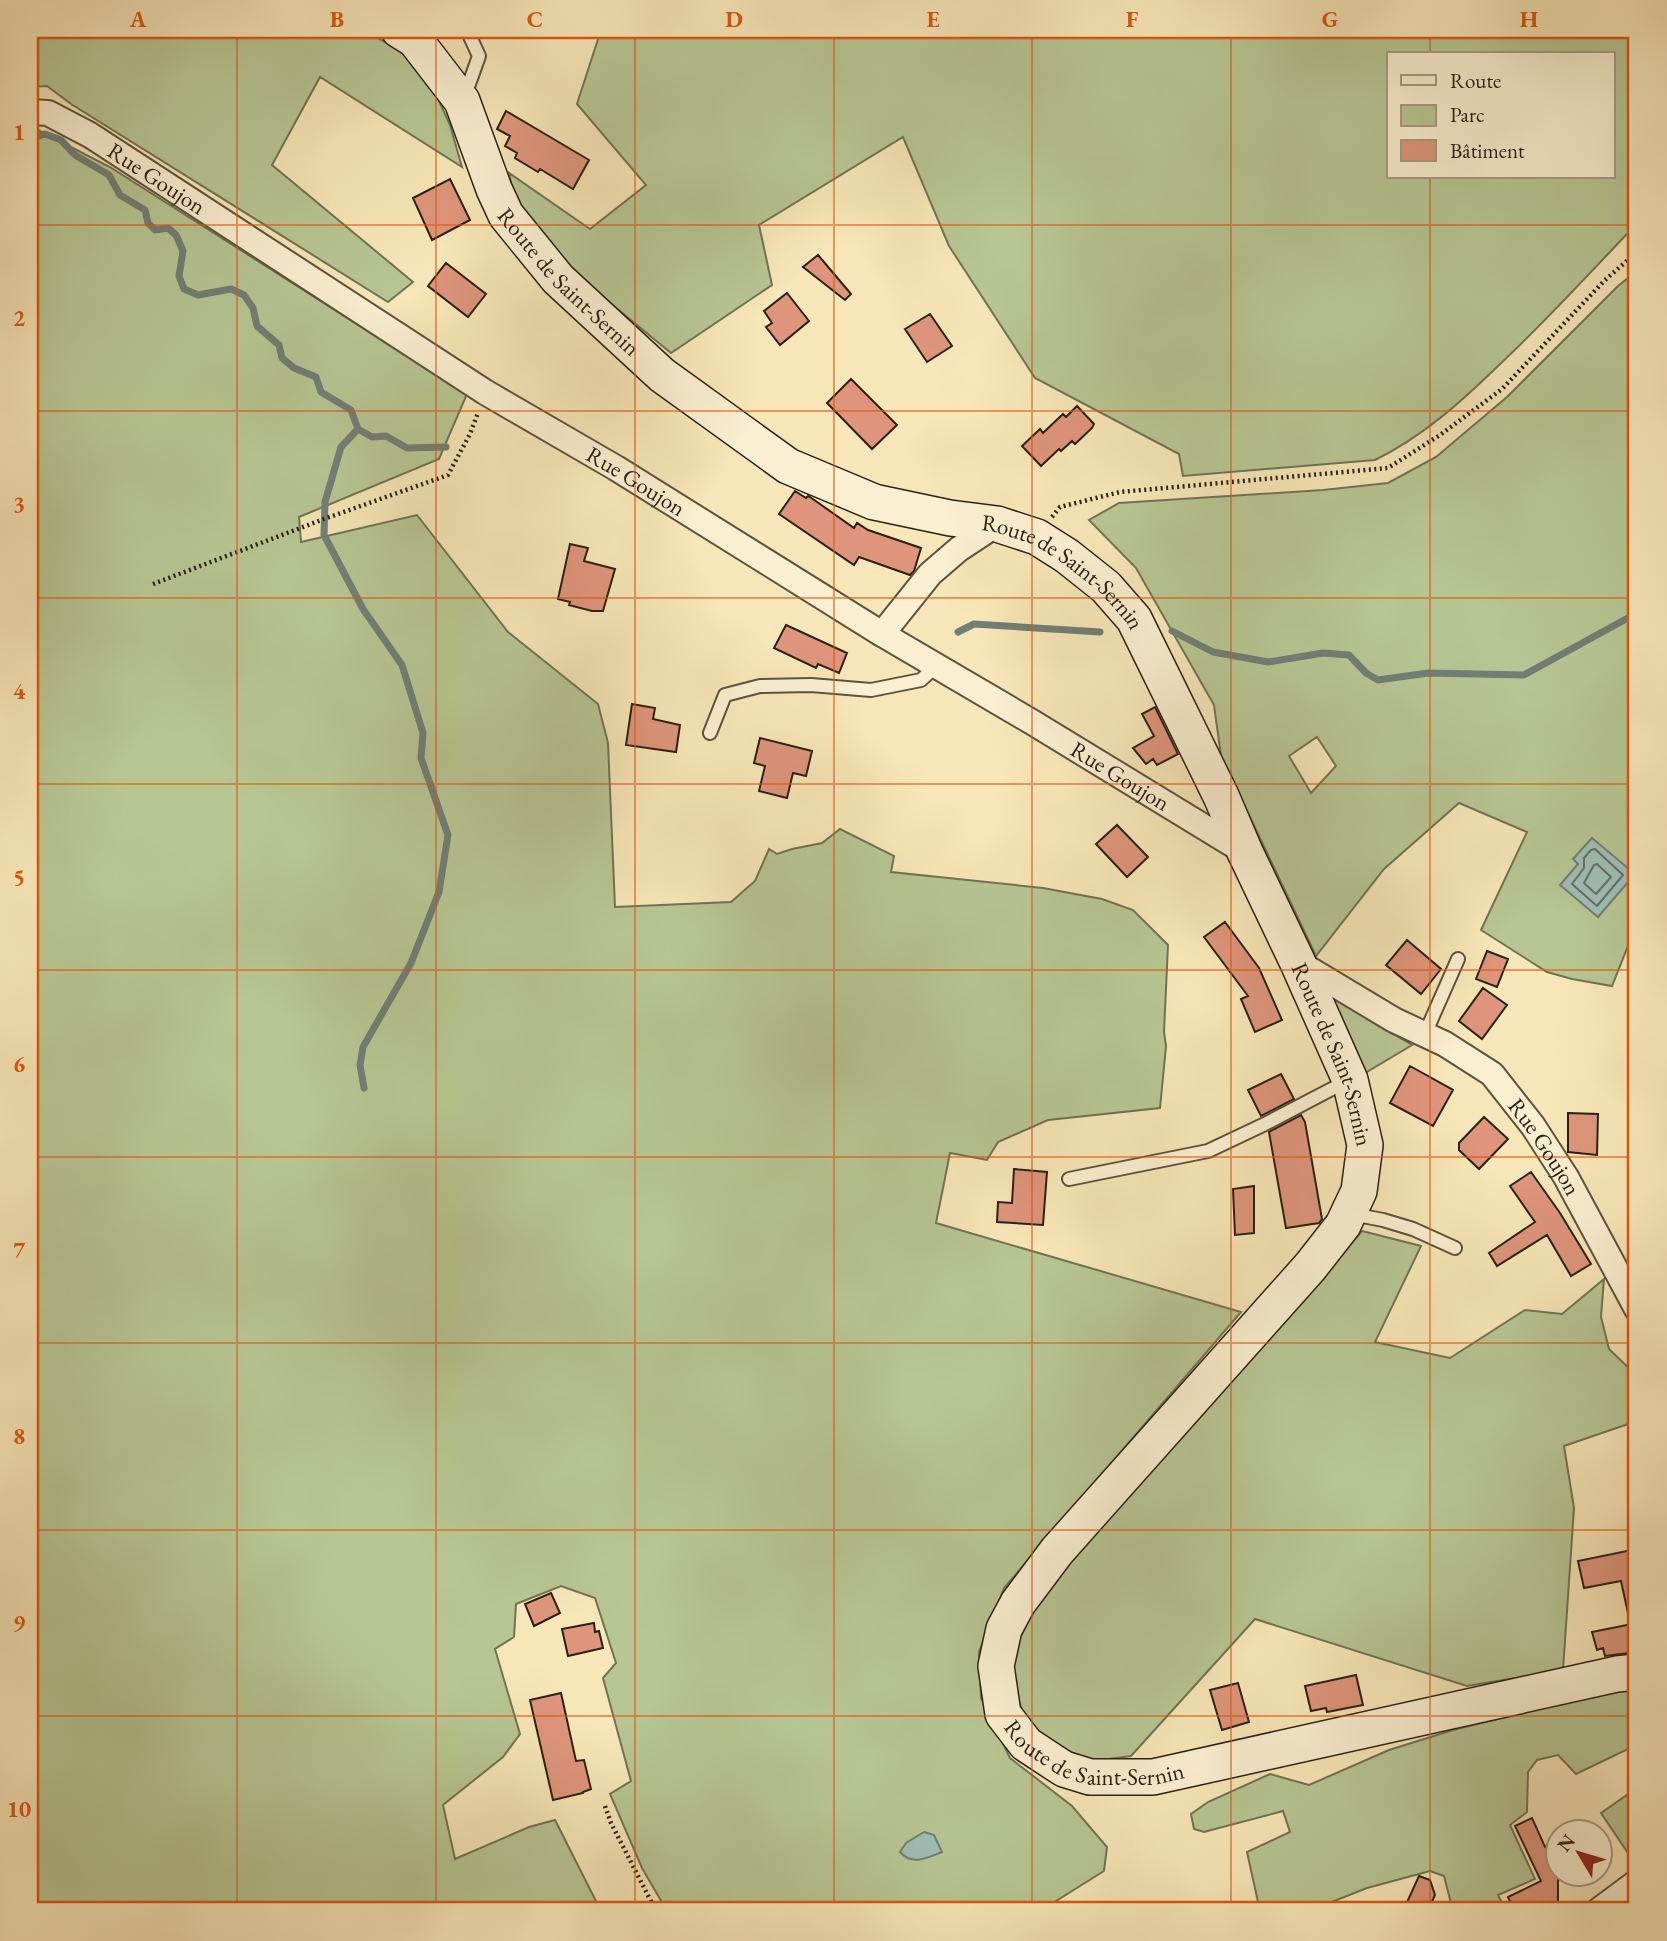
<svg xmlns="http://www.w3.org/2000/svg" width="1667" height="1941" viewBox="0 0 1667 1941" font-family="'EB Garamond',serif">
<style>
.green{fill:#b7c693;stroke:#717354;stroke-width:2;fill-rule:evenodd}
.water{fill:#9fbeb6;stroke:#717f76;stroke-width:2}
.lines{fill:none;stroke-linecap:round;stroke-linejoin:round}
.shore{stroke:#656f66;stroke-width:2}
.stream{stroke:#717f76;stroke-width:7}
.building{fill:#de957b;stroke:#2b2016;stroke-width:2}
.lane-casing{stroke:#5e523e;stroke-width:16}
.street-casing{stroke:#5e523e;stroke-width:28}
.secondary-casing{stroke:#2b2016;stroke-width:38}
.path{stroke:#2b2016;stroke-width:4.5;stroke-dasharray:2 3.5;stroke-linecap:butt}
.lane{stroke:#faefd0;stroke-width:12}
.street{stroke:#faefd0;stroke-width:24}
.secondary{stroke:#faefd0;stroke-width:35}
.grid{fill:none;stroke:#df560c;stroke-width:2;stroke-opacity:0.55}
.labels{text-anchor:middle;stroke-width:5;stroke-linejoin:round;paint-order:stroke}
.street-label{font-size:23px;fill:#2b2016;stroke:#faefd0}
.neatline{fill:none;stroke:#df560c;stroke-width:2.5}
.grid-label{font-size:23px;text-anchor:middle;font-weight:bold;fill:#df560c}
</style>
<rect width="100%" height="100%" fill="#f7e6b7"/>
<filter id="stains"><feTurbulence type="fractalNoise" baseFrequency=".00286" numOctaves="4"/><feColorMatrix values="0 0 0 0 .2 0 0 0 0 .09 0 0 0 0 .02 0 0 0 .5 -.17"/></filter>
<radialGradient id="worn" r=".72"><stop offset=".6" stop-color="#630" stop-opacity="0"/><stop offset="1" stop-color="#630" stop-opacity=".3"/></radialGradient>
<path class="green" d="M 30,30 L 362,30 L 399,49 L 435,92 L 450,125 L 462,167 L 320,77 L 272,165 L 413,282 L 388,302 L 71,104 L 47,86 L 30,87 Z
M 601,30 L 1637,30 L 1637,226 L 1626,235 C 1584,279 1543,324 1498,366 C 1461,402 1422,437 1375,460 L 1183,476 L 1179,454 L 1035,378 L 949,246 L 903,137 L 759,225 L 772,285 L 671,353 L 570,270 L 515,202 L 509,173 L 590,229 L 646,185 L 577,104 ZM 1389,54 L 1613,54 L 1613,177 L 1389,177 Z
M 30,130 L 38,130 L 110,167 L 467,394 L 439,459 L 299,517 L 301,542 L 417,515 L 508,632 L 598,704 L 608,743 L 615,907 L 731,902 L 755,881 L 769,849 L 777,854 L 792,849 L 822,843 L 840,829 L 894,856 L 891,872 L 1043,888 L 1102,899 L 1133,910 L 1168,945 L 1164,1032 L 1166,1046 L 1160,1108 L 1048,1120 L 998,1142 L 987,1160 L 950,1153 L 936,1223 L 1241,1312 L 1004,1588 L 979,1652 L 981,1698 L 1010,1758 L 1072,1806 L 1107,1847 L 1104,1871 L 1040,1911 L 667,1911 L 642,1868 L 610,1794 L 631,1781 L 603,1678 L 616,1663 L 595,1598 L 561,1586 L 516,1604 L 514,1637 L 495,1649 L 520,1734 L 503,1757 L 443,1805 L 455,1859 L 529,1827 L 555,1820 L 601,1911 L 30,1911 Z
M 1637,271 L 1637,923 L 1612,986 L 1572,979 L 1547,972 L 1481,930 L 1527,832 L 1459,803 L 1384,869 L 1316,956 L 1221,756 L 1214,705 L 1136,568 L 1089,520 L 1119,503 L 1323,490 L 1388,483 L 1436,457 L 1507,397 L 1618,286 ZM 1317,737 L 1336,766 L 1311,793 L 1289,756 Z
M 1337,1000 L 1412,1045 L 1365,1073 L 1329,1001 Z
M 1362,1231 L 1421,1246 L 1375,1342 L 1450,1358 L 1525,1310 L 1562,1314 L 1604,1279 L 1601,1317 L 1609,1349 L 1637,1376 L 1637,1421 L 1564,1446 L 1574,1508 L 1563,1670 L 1467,1686 L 1255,1619 L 1131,1756 L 1093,1761 L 1056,1746 L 1026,1720 L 1012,1683 L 1013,1652 L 1041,1596 Z
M 1636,1685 L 1637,1757 L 1632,1747 L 1576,1774 L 1558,1755 L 1537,1760 L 1528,1772 L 1527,1812 L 1510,1825 L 1535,1879 L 1498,1895 L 1506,1911 L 1453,1911 L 1444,1876 L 1430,1871 L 1367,1888 L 1309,1911 L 1260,1911 L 1247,1852 L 1290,1832 L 1283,1811 L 1204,1832 L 1194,1829 L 1191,1814 L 1208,1802 L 1270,1774 L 1309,1785 L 1389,1750 L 1453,1730 Z
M 1637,1788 L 1637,1859 L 1634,1862 L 1601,1813 Z"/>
<path class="water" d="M 1592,838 L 1635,874 L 1598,917 L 1560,885 L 1578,864 L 1573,859 Z
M 924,1832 L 934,1835 L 942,1852 C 927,1858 912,1866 900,1852 L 906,1843 Z"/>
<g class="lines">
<path class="shore" d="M 1595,849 L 1623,875 L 1597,906 L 1572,884 L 1584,868 L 1584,858 L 1591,850 Z
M 1597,864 L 1611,877 L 1596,894 L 1584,883 L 1594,865 Z"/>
<path class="stream" d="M 30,139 L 45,134 L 61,140 L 75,155 L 109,175 L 120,195 L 145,210 L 148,223 L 155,230 L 168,228 L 176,235 L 183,251 L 179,276 L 184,289 L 198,295 L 231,289 L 244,295 L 253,308 L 257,326 L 279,345 L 282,358 L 294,368 L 316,377 L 321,392 L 351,410 L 358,429 L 372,437 L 386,436 L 407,448 L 446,447
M 358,429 L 341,447 L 325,502 L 324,535 L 363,609 L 402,665 L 423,733 L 421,758 L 448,835 L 439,892 L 411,963 L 363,1047 L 360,1065 L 364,1088
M 1172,631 L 1213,652 L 1268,662 L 1323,653 L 1349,655 L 1366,673 L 1378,680 L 1428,673 L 1524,675 L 1637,613
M 958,632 L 974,624 L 1100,632"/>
</g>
<path class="building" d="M 506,111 L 589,160 L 573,189 L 540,169 L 538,172 L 515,158 L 517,153 L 505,146 L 510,136 L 497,129 Z
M 450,179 L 470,220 L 432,240 L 413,198 Z
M 818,255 L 851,294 L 845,300 L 803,267 Z
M 446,263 L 486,294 L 468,317 L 428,286 Z
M 787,293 L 809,321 L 780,345 L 766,327 L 772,323 L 764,311 Z
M 930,314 L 952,346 L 927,362 L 905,329 Z
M 851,379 L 897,425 L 872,449 L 827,403 Z
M 1077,406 L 1094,424 L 1092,428 L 1075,444 L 1072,441 L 1061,451 L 1059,449 L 1041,466 L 1022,446 L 1040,429 L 1043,433 L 1063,414 L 1066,417 Z
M 795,491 L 806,498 L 808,496 L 810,497 L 854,528 L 857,523 L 868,530 L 921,548 L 914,571 L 910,575 L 859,557 L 854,565 L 779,514 Z
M 570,544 L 588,548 L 584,561 L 615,569 L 603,611 L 592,611 L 569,605 L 570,602 L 558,599 Z
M 786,625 L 847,653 L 839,673 L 818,664 L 816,668 L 774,648 Z
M 632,704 L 655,708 L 653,719 L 680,725 L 676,752 L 626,745 Z
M 1155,707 L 1178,754 L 1157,765 L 1153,759 L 1146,764 L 1133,748 L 1154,736 L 1142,714 Z
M 760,738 L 812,751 L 806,776 L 793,773 L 787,798 L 759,791 L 765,766 L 754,763 Z
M 1117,825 L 1148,857 L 1127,877 L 1096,844 Z
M 1225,922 L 1259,968 L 1282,1020 L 1255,1032 L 1241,999 L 1248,996 L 1204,937 Z
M 1407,940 L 1441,969 L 1421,994 L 1386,965 Z
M 1487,951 L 1508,959 L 1497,987 L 1476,979 Z
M 1483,988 L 1507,1005 L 1482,1039 L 1459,1021 Z
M 1410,1066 L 1453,1090 L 1433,1126 L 1390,1103 Z
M 1281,1074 L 1294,1099 L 1261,1116 L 1248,1090 Z
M 1568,1113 L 1598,1114 L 1597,1155 L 1568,1152 Z
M 1301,1115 L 1305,1122 L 1322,1219 L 1319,1223 L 1286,1228 L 1269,1132 Z
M 1484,1117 L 1508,1139 L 1479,1169 L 1459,1150 L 1459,1143 Z
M 1014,1169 L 1047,1172 L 1043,1225 L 997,1222 L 998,1202 L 1012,1203 Z
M 1531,1172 L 1560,1213 L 1591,1264 L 1571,1276 L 1547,1235 L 1497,1266 L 1489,1253 L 1535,1222 L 1510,1186 Z
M 1254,1186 L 1254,1233 L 1235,1235 L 1233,1189 Z
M 1637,1549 L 1637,1617 L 1629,1618 L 1621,1581 L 1584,1588 L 1578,1561 Z
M 551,1593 L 560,1613 L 534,1626 L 525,1604 Z
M 594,1623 L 595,1632 L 599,1631 L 603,1648 L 568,1656 L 562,1629 Z
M 1637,1623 L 1637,1652 L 1605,1656 L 1603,1648 L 1597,1650 L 1592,1632 Z
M 1356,1675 L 1363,1705 L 1327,1712 L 1326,1708 L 1311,1711 L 1305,1686 Z
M 1238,1683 L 1249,1722 L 1222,1730 L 1210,1690 Z
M 561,1693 L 576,1761 L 584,1760 L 591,1789 L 583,1792 L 583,1793 L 553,1800 L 530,1700 Z
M 1532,1818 L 1545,1847 L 1558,1841 L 1558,1911 L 1556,1911 L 1551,1902 L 1532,1911 L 1515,1911 L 1508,1897 L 1541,1881 L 1515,1826 Z
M 1419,1876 L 1430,1880 L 1435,1895 L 1428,1911 L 1403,1911 Z"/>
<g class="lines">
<g class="lane-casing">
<path id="lane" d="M 464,98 L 479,56 L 467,30
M 710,733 L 725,695 L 760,686 L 811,685 L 871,690 L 921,680 L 937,665
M 1425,1034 L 1458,959
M 1069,1179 L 1208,1151 L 1265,1124 L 1347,1081
M 1352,1214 L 1383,1220 L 1413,1229 L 1455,1248"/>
</g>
<g class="street-casing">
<g id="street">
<path id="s1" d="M 30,112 L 48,113 L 90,135 L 485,392 L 616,468 L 882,634 L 1032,722 L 1245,852"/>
<path d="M 882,634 L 930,574 L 959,549 L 997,524"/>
<path id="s2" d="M 1299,963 L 1394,1020 L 1445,1044 L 1492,1074 L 1533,1126 L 1566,1177 L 1637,1309"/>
<path d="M 1598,1911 L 1637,1882"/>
</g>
</g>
<g class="secondary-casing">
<g id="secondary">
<path id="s3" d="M 399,30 L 415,40 L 462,101 L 494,189 L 506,215 L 558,279 L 662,375 L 788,466 L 874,502 L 950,518 L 997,524 L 1037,537 L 1067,556 L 1106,587 L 1134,619 L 1221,796 L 1245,852 L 1298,963 L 1350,1080 L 1365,1145 L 1359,1191 L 1343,1225 L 1310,1267 L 1057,1551 L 1018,1603 L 1004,1629 L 996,1666 L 1003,1714 L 1026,1744 L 1064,1769 L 1090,1777 L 1153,1777 L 1617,1674 L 1637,1672"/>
</g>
</g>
<path class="path" d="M 1052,517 L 1060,507 L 1120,492 L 1388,468 L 1440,435 L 1502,389 L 1604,281 L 1637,252
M 153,584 L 324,519 L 448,475 L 470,434 L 478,413
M 605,1806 L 611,1823 L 656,1911"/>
<use href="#lane" class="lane"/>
<use href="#street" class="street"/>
<use href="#secondary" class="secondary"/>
</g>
<path class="grid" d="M 237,30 L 237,1911M 436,30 L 436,1911M 635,30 L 635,1911M 834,30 L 834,1911M 1032,30 L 1032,1911M 1231,30 L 1231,1911M 1430,30 L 1430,54M 1430,177 L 1430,1911M 30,225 L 1637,225M 30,411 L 1637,411M 30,598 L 1637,598M 30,784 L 1637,784M 30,970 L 1637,970M 30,1157 L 1637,1157M 30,1343 L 1637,1343M 30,1530 L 1637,1530M 30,1716 L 1637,1716"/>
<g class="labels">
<g class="street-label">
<text dy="8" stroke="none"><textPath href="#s1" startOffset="145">Rue Goujon</textPath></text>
<text dy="8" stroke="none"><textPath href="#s3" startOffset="310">Route de Saint-Sernin</textPath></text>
<text dy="8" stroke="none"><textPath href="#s1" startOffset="712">Rue Goujon</textPath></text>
<text dy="8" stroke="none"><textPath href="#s3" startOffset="898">Route de Saint-Sernin</textPath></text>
<text dy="8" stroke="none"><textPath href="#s1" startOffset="1279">Rue Goujon</textPath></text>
<text dy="8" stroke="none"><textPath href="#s3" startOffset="1465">Route de Saint-Sernin</textPath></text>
<text dy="8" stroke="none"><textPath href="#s2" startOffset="313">Rue Goujon</textPath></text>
<text dy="8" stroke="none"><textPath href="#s3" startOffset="2368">Route de Saint-Sernin</textPath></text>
</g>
</g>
<rect width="1667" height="1941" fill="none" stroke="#f7e6b7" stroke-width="77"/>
<rect x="1387" y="52" width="228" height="126" fill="#faefd0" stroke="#a79c86" stroke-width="2"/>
<rect x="1401" y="75" width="35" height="10" fill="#faefd0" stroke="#a79c86" stroke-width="2"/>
<text x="1450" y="88" font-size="21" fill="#2b2016">Route</text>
<rect x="1401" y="105" width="35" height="21" fill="#b7c693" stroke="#a79c86" stroke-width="2"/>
<text x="1450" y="122" font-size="21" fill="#2b2016">Parc</text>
<rect x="1401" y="140" width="35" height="21" fill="#de957b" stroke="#a79c86" stroke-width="2"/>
<text x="1450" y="158" font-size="21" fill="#2b2016">Bâtiment</text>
<g transform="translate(1579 1853) rotate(308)"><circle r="33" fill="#faefd0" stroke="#a79c86" stroke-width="2"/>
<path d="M0-5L12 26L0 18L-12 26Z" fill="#8f2418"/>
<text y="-10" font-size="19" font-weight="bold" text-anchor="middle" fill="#2b2016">N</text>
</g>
<rect x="38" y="38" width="1590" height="1864" class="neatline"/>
<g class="grid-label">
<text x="138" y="27">A</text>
<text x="337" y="27">B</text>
<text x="535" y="27">C</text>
<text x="734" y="27">D</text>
<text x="933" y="27">E</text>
<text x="1132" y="27">F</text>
<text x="1330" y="27">G</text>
<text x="1529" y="27">H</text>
<text x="19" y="140">1</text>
<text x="19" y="326">2</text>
<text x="19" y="512">3</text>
<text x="19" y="699">4</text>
<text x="19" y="885">5</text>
<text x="19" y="1072">6</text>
<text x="19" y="1258">7</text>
<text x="19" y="1444">8</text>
<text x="19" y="1631">9</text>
<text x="19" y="1817">10</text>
</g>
<rect width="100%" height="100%" filter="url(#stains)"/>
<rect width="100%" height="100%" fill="url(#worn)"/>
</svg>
